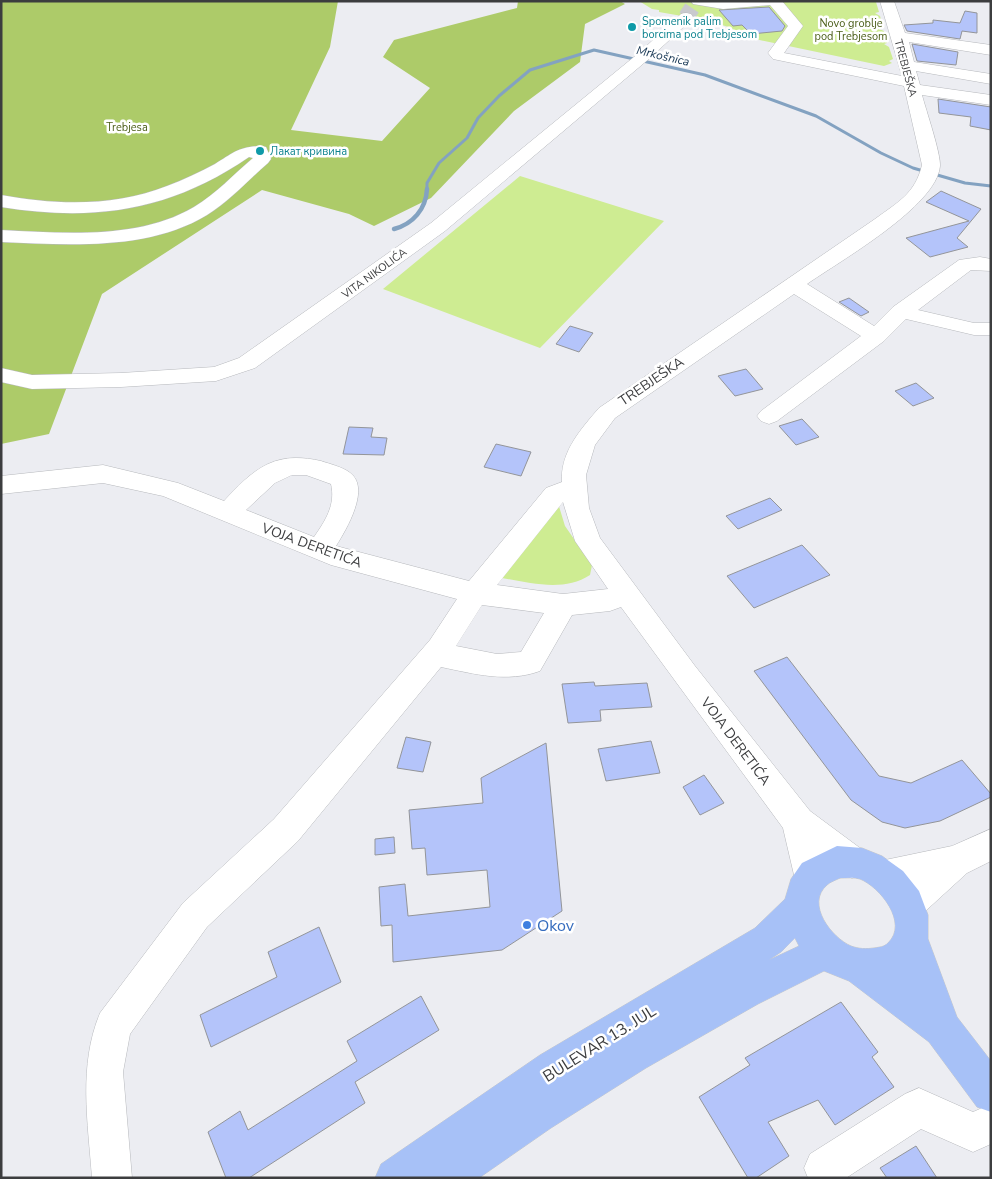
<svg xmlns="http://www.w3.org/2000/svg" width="992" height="1179" viewBox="0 0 992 1179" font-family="'Nunito Sans',sans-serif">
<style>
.green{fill:#ceec92}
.forest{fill:#adcb69}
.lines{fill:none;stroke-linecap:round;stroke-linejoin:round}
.stream-far1{stroke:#83a2c1;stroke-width:3}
.stream{stroke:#83a2c1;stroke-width:4.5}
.building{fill:#b4c4fa;stroke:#939599}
.minor-tunnel{stroke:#c9cace;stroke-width:16;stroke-dasharray:16 8;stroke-linecap:butt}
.minor-casing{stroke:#b7b9bd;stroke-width:1}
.major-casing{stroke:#c8c9c9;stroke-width:1}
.minor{fill:#fff;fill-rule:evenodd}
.major{fill:#a7c1f7;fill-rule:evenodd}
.culture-dot{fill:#0f9aa8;stroke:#fff;stroke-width:2}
.shop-dot{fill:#3f7fe0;stroke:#fff;stroke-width:2}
.labels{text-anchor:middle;stroke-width:5;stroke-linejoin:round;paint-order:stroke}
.far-culture-label{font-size:11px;fill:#0d838f;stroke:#fff;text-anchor:start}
.far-park-label{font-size:11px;fill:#4c5f1a;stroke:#fff}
.far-street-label{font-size:11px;fill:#3c3d3f;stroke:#fff}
.far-water-label{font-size:12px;font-style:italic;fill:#193855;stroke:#fff}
.street-label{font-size:14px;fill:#3c3d3f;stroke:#fff}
.near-shop-label{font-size:16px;fill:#366cbe;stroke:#fff;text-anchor:start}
.near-street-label{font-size:16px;fill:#3c3d3f;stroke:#fff}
</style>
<rect width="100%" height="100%" fill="#ecedf2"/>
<path class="green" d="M 639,1 L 876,2 L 879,12 L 875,13 L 880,16 L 883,27 L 879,29 L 884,31 L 887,43 L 884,44 L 889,47 L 893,59 L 889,61 L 892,63 L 884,66 L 755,39 L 734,31 L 732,28 L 705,20 L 659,12 L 659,10 L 652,9 Z
M 520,176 L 664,221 L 540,348 L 383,289 Z
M 558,503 L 565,526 L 592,565 L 590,575 C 564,592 531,583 502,578 Z"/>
<path class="forest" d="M 1,1 L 338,1 L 330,47 L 291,130 L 382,141 L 430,88 L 383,57 L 394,40 L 517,8 L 518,1 L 620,1 L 625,4 L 585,24 L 580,62 L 514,111 L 431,198 L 374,226 L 349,214 L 262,190 L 102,294 L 49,434 L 1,444 Z"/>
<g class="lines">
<path class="stream-far1" d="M 427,190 L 427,183 L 439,163 L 467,138 L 478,118 L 499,96 L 530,70 L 594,50 L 705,75 L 816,116 L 881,153 L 913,168 L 965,183 L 991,186"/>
<path class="stream" d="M 394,229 C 413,224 426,209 427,189"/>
</g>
<path class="building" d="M 769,7 L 785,26 L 782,31 L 751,34 L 742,25 L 733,26 L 719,10 Z
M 965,11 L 977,13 L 977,33 L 962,31 L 960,39 L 907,31 L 904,25 L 933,23 L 933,20 L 960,23 Z
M 912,44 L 958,52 L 956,65 L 917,61 Z
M 938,99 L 991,107 L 991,130 L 970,126 L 971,117 L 939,113 Z
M 941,191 L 981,209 L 957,238 L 968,247 L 930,257 L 906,238 L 969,221 L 926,202 Z
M 849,298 L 869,312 L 861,316 L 839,302 Z
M 570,326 L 593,333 L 579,352 L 556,344 Z
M 746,369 L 763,389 L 735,396 L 718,376 Z
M 916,383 L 934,398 L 913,406 L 895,391 Z
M 802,419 L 819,437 L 796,445 L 779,426 Z
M 349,427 L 373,428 L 371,437 L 387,438 L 384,455 L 343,454 Z
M 496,444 L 531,452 L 521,476 L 484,467 Z
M 770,498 L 782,510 L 738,529 L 726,516 Z
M 802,545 L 830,575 L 754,608 L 727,576 Z
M 787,657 L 879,776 L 911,783 L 962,760 L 991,794 L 991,797 L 940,821 L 905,828 L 882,822 L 851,800 L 754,671 Z
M 594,682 L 595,686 L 647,683 L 652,707 L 600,710 L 601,721 L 568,723 L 562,684 Z
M 406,737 L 431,742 L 423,772 L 397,768 Z
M 651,741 L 660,773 L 606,781 L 598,749 Z
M 546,743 L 562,911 L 502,950 L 393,962 L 392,925 L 381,926 L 379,887 L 405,884 L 408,916 L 490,907 L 487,870 L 427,875 L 425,848 L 412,849 L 409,810 L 483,803 L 481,778 Z
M 704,775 L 724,803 L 700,815 L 683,787 Z
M 394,837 L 395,853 L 375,855 L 375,839 Z
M 319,927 L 341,982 L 211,1047 L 200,1015 L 277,977 L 268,952 Z
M 421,996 L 439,1030 L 355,1082 L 365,1103 L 249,1178 L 226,1178 L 208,1132 L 240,1111 L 248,1130 L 357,1061 L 347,1041 Z
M 841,1002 L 878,1052 L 872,1057 L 894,1087 L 835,1125 L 818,1100 L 768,1122 L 789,1156 L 756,1178 L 748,1178 L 699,1097 L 750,1065 L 745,1058 Z
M 916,1146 L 937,1178 L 887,1178 L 880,1168 Z"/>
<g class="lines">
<path class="minor-tunnel" d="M 686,17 L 692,8"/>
<g class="minor-casing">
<path id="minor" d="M 691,1 L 782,1 L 803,26 L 784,53 L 902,76 L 880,1 L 894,1 L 905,33 L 991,45 L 991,55 L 909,42 L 914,62 L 991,74 L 991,84 L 916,71 L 920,85 L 991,95 L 991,105 L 922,95 C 926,110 941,154 940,166 C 937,206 840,261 807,284 L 874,326 L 893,307 L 959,260 L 980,257 L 991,259 L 991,271 L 971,270 L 918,310 L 974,323 L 991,323 L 991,335 L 974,335 L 906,319 L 884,341 L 777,421 L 769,424 L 761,421 L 757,416 L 761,411 L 861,336 L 794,294 L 615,418 L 595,445 L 586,475 L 589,508 L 600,538 L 695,666 L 810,811 L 864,851 L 869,862 L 864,873 L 852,878 L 840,873 L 824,861 L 828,875 L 823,886 L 811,891 L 799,886 L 794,875 L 783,828 L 621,607 L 610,611 L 572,615 L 540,671 C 507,683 475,674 441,667 L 298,841 L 207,927 L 130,1034 L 123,1072 L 132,1178 L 92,1178 C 88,1122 78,1066 100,1013 L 183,903 L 274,819 L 430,640 L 457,599 L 331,565 L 163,496 L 103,483 L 1,494 L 1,476 L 103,465 L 178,483 L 224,501 C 237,487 251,472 268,464 C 285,456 303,457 321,461 C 330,464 342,467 349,472 C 372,487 346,530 336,546 L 469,581 L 546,488 L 562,482 C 560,452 581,429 599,408 L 875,219 C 898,202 915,194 922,165 L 904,86 L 773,59 L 768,53 L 788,26 L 770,5 L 723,9 L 693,4 ZM 292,475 L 306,475 L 331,484 C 336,505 325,521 314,537 L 246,510 L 275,483 ZM 563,502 L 575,541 L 608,589 L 563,594 L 497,585 ZM 482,605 L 544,613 L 521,652 L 497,654 L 456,646 Z
M 686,13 L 691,14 L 693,17 L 691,20 L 650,58 L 445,231 L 255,368 L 216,381 L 121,387 L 32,389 L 1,382 L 1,368 L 32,375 L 121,373 L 214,367 L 239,358 L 431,223 L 640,52 L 681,14 Z
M 260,146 L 266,147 L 271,159 L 268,163 C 248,180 230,201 207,215 C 148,251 68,245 1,242 L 1,230 C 64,233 138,240 194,207 C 216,194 234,174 253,158 L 249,157 C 170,211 95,222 1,207 L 1,195 C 56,205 114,207 167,186 C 183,180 200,172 215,164 C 233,153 238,147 260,146 Z
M 991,829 L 991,861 L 967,873 L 920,916 L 908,921 L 896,916 L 891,904 L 899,889 L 885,892 L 873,887 L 868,876 L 873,865 L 885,860 L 952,846 Z
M 919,1088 L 973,1112 L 991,1104 L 991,1144 L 973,1152 L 921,1129 L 846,1178 L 808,1178 L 804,1168 L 810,1154 L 905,1094 Z"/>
</g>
<g class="major-casing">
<path id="major" d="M 837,846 L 862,848 L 882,856 L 903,871 L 919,891 L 928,915 L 928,939 L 957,1017 L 991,1061 L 991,1112 L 977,1107 L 929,1042 L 849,981 L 824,971 L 758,1004 L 646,1068 L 551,1128 L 479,1178 L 375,1178 L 381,1164 L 540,1055 L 755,928 L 785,899 L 791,879 L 802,863 ZM 840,878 C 846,878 854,877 860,879 C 880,887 909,923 888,943 C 884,947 880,947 874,948 C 866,949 859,949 851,946 C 832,938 805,904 827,885 C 830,882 836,880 840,878 ZM 795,938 L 799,946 L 769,960 L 781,952 Z"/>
</g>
<use href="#minor" class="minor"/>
<use href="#major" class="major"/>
</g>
<g class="culture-dot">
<circle cx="632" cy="27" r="5"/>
<circle cx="260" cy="151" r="5"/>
</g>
<circle class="shop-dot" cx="527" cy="925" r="5"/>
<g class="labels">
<g class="far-culture-label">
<text x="642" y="25">Spomenik palim<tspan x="642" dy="13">borcima pod Trebjesom</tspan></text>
<text x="270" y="155">Лакат кривина</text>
</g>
<g class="far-park-label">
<text x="851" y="27">Novo groblje<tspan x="851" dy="13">pod Trebjesom</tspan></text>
<text x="127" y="131">Trebjesa</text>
</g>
<g class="far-street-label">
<text transform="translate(906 68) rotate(75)" y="4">TREBJEŠKA</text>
<text transform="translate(374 273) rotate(-36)" y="4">VITA NIKOLIĆA</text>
</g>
<g class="far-water-label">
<text transform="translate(663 56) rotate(13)" y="4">Mrkošnica</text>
</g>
<g class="street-label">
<text transform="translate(651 381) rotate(-34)" y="5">TREBJEŠKA</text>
<text transform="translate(312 545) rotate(20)" y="5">VOJA DERETIĆA</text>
<text transform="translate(736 741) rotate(53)" y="5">VOJA DERETIĆA</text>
</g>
<g class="near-shop-label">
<text x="537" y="931">Okov</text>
</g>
<g class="near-street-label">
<text transform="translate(599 1043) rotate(-32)" y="6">BULEVAR 13. JUL</text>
</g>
</g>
<rect width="992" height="1179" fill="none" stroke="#3c3d3f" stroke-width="5"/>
</svg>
